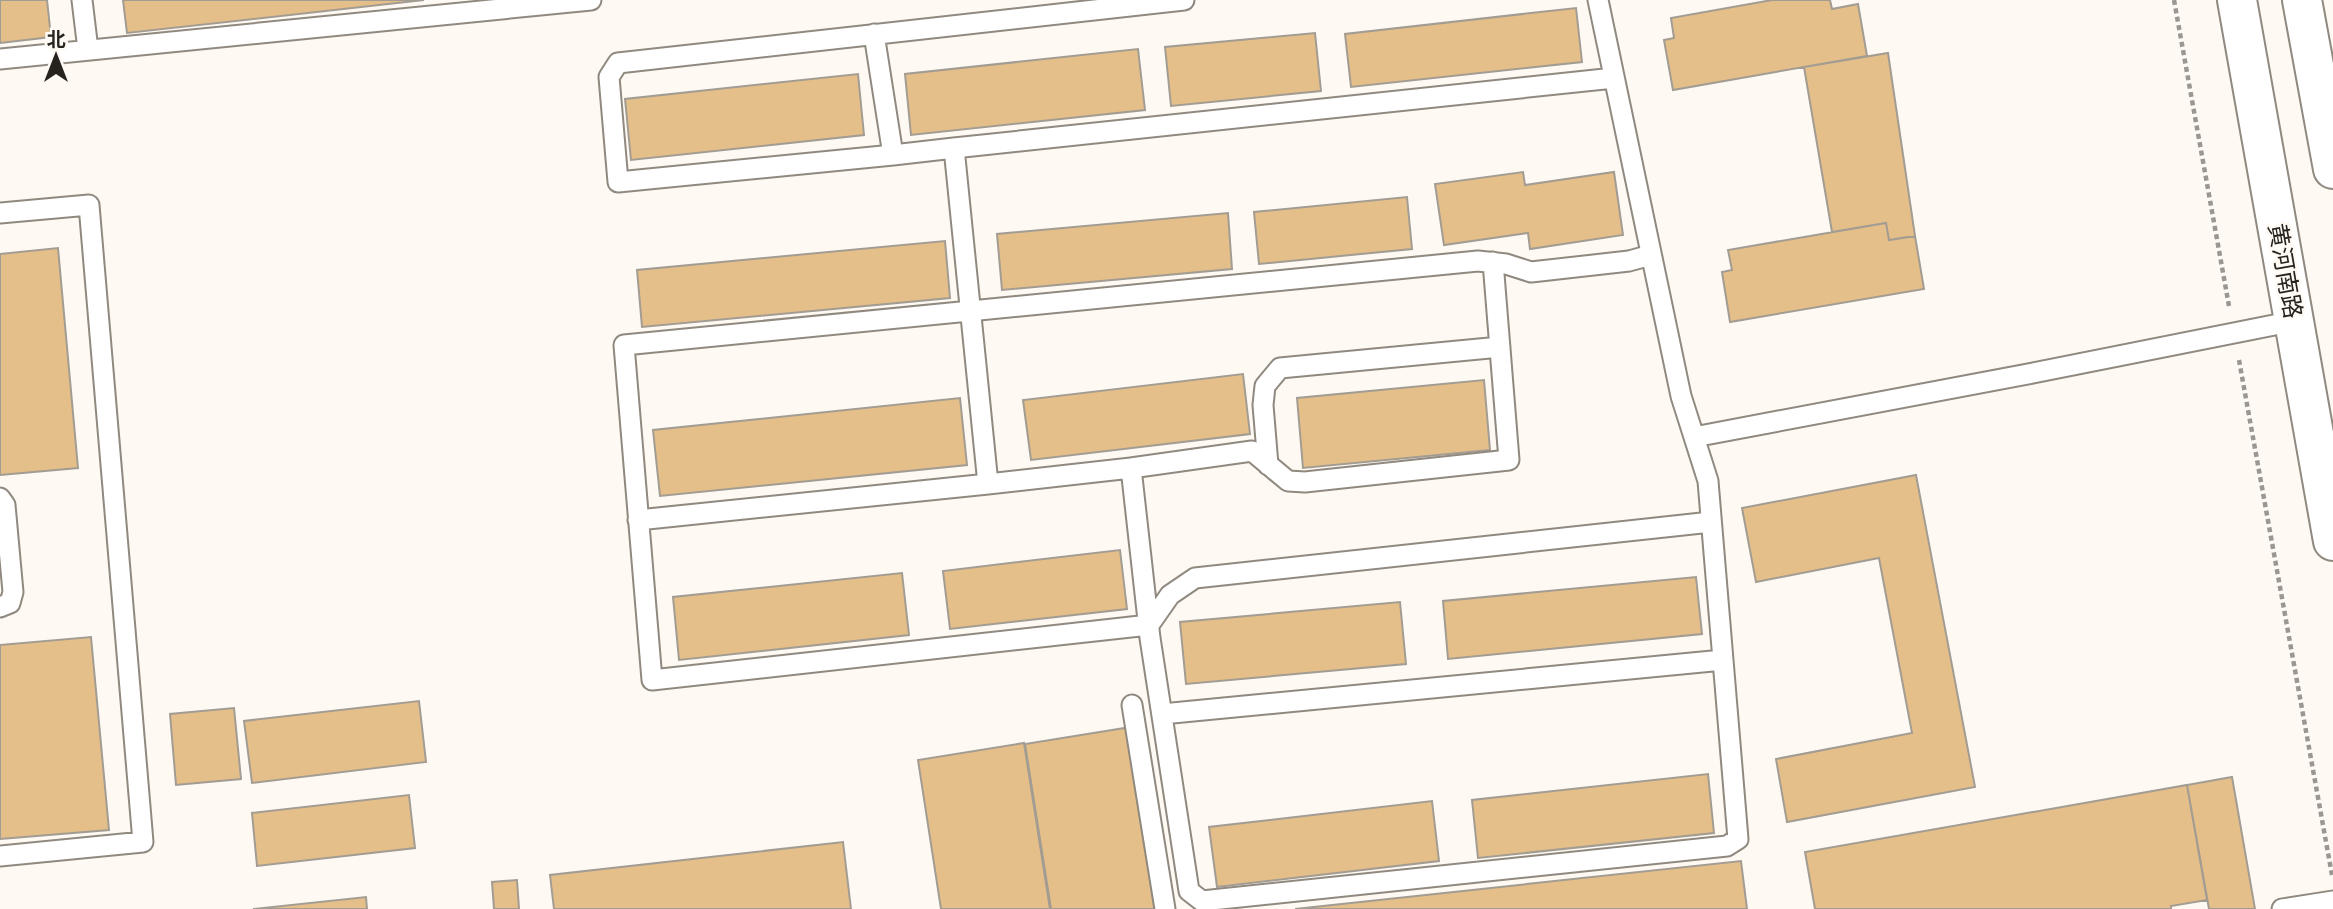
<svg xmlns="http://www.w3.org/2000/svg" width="2333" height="909" viewBox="0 0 2333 909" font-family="Cabin,'Noto Sans SC',sans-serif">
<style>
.building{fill:#e5bf89;stroke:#a39c92;stroke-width:2}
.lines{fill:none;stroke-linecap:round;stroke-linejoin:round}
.service-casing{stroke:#90897f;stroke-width:23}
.primary-casing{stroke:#90897f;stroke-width:42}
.path{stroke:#9a9691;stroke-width:4.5;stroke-dasharray:5 3.5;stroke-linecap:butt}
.service{stroke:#fff;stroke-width:19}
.primary{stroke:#fff;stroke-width:38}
.labels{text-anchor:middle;stroke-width:5;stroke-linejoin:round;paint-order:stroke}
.street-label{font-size:24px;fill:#26231f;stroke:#fef9f3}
</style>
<rect width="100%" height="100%" fill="#fef9f3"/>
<path class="building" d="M 0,0 L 47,0 L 51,37 L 0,43 Z
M 123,0 L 424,0 L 127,33 Z
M 1772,0 L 1830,0 L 1832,9 L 1858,4 L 1867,56 L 1673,90 L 1664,40 L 1674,38 L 1671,18 Z
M 1576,8 L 1582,62 L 1351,87 L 1345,34 Z
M 1315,33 L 1321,91 L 1171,106 L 1165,47 Z
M 1138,49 L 1145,110 L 911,135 L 905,74 Z
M 1888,53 L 1915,236 L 1889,240 L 1886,223 L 1832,232 L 1804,67 Z
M 858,74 L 864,135 L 631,160 L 625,99 Z
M 1523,172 L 1525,185 L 1614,172 L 1623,235 L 1530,249 L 1528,233 L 1444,245 L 1435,184 Z
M 1407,197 L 1412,249 L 1259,264 L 1254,212 Z
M 1228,213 L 1232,269 L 1002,290 L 997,234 Z
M 1886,223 L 1889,240 L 1915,236 L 1924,289 L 1730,322 L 1722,272 L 1732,270 L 1728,250 Z
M 945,241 L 950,298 L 642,327 L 637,270 Z
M 58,248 L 78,468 L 0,475 L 0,254 Z
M 1243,374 L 1250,434 L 1031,460 L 1023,400 Z
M 1484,380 L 1490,450 L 1303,468 L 1297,398 Z
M 960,398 L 967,465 L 660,496 L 653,430 Z
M 1916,475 L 1975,787 L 1787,822 L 1776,759 L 1912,733 L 1879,558 L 1756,582 L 1742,508 Z
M 1120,550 L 1127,609 L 950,629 L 943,571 Z
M 902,573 L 909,635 L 679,660 L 673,597 Z
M 1696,577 L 1702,634 L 1448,659 L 1443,601 Z
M 1400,602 L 1406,664 L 1186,684 L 1180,622 Z
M 91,637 L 109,830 L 0,839 L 0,645 Z
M 419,701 L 426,762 L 252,783 L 244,721 Z
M 234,708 L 241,779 L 176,785 L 170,714 Z
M 1131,727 L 1160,909 L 1051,909 L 1025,744 Z
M 1024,743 L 1050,909 L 941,909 L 918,760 Z
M 1708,774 L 1714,833 L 1478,858 L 1472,800 Z
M 2232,777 L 2255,909 L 2209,909 L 2187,785 Z
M 2187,785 L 2207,900 L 2171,906 L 2171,909 L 1815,909 L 1805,852 Z
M 409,795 L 415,848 L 257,866 L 252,813 Z
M 1432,801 L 1439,861 L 1217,887 L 1209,827 Z
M 843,842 L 851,909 L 554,909 L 550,875 Z
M 1741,861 L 1747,909 L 1295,909 Z
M 517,880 L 519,909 L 494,909 L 492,882 Z
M 366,897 L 367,909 L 253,909 Z"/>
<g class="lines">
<g class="service-casing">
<path id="service" d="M 82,0 L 88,50
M 874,34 L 893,155 L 954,148 L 988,484 L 1131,468 L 1150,638 L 1189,891 L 1202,901 L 1727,846 L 1738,839 L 1708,481 L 1681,396 L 1598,0
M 0,59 L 591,0
M 954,148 L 1614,78
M 893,155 L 618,182 L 609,77 L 618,63 L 1184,0
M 0,213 L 89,205 L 143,842 L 0,856
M 1651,255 L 1629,261 L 1531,272 L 1506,264 L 1478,261 L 624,345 L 652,680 L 1149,625 L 1170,595 L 1195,578 L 1711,522
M 1694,437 L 2033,373 L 2294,321
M 1268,465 L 1263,405 L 1265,386 L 1280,368 L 1500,347
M 1131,468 L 1252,451 L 1288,481 L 1305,482 L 1509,460 L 1493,262
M 0,498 L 5,505 L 13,592 L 10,603 L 0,607
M 638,520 L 988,484
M 1132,705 L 1165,909
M 1162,714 L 1723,660
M 2282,909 L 2333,901"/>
</g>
<g class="primary-casing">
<path id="primary" d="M 2237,0 L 2333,541
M 2302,0 L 2333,169"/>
</g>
<path class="path" d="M 2174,0 L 2229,306
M 2239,360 L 2332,875"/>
<use href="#service" class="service"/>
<use href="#primary" class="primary"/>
</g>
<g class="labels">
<g class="street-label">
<text transform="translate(2285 271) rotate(80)" y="8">黄河南路</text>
</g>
</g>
<g transform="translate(56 56)" stroke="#fef9f3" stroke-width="5" paint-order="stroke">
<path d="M0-5L12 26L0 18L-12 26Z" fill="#26231f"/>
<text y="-10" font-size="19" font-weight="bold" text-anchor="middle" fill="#26231f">北</text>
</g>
</svg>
